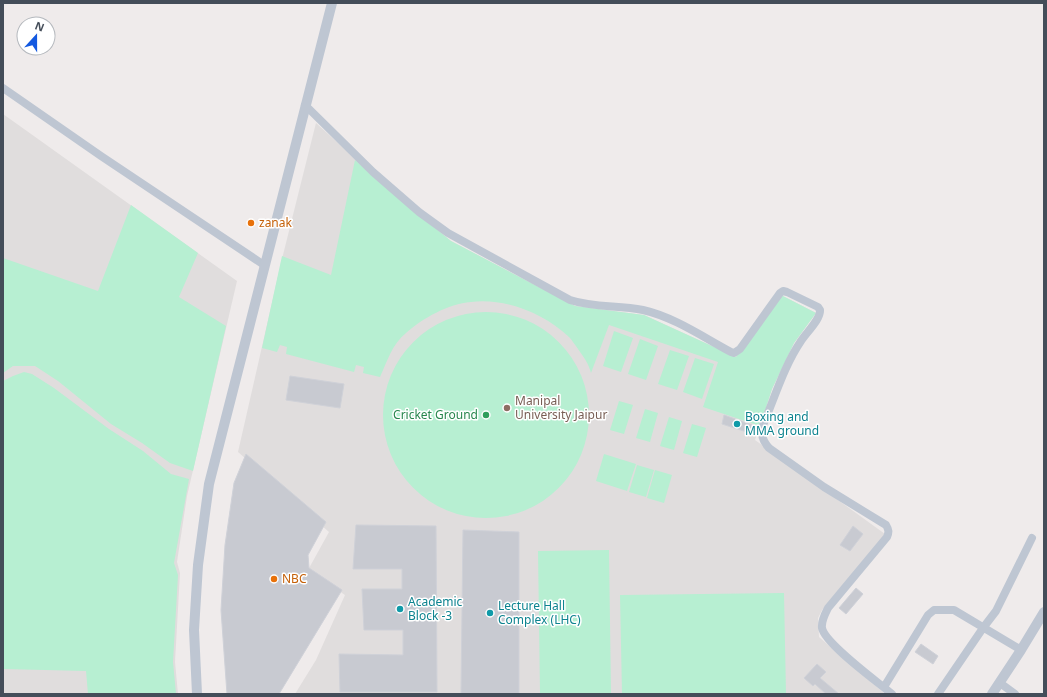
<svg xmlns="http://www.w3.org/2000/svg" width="1047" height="697" viewBox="0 0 1047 697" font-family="'Noto Sans',sans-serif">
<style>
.education{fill:#e0dddd}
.green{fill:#b7efd2}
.building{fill:#c8cad1;stroke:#cfd1d8}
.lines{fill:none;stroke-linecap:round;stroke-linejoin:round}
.minor{stroke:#bec6d2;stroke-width:8}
.tertiary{stroke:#bec6d2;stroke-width:10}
.food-dot{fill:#e8710a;stroke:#fff;stroke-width:1.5}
.education-dot{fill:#8d6e63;stroke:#fff;stroke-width:1.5}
.leisure-dot{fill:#2e9e5b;stroke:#fff;stroke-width:1.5}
.culture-dot{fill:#0f9aa8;stroke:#fff;stroke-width:1.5}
.labels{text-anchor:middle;stroke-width:3;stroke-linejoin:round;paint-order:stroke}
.food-label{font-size:12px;fill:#c56008;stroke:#fff;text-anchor:start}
.education-label{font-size:12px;fill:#785e54;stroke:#fff;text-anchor:start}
.leisure-label{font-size:12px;fill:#27864d;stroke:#fff;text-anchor:end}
.culture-label{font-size:12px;fill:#0d838f;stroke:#fff;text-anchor:start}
</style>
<rect width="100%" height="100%" fill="#efebeb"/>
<path class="education" d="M 3,114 L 237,281 L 187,496 L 177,562 L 180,573 L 175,662 L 178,694 L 3,694 Z
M 316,123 L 401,200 L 451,241 L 575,306 L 644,315 L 736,357 L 781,295 L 816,313 L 794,343 L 772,389 L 755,440 L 885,534 L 822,610 L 818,618 L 819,637 L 885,694 L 295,694 L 316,660 L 345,595 L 308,570 L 329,532 L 238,452 L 281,263 Z"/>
<path class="green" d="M 355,160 L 401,200 L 451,241 L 575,306 L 644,315 L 736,357 L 781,295 L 816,313 L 794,343 L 772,389 L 760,426 L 703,407 L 718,362 L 609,325 L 591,373 C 589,364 583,356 578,349 C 575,345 572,340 569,337 C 543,313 506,298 471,302 C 448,304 423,318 406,333 C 392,344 387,362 380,377 L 363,373 L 364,367 L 356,365 L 354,372 L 286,354 L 287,347 L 280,345 L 277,352 L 262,348 L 282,256 L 331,275 Z
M 131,205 L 198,253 L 179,297 L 226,326 L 193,471 L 170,463 L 142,443 L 111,424 L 58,381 L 35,366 L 13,366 L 3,373 L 3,258 L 98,291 Z
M383 415a103 103 0 1 1 206 0a103 103 0 1 1-206 0Z
M 614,331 L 633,338 L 621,372 L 603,366 Z
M 640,339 L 658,346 L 646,380 L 628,374 Z
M 670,350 L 689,356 L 677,390 L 658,384 Z
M 695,358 L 714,364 L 702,399 L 683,392 Z
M 24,372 L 32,374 L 54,388 L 109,429 L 143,451 L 171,474 L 189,479 L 174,563 L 178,575 L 173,662 L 176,694 L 88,694 L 86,671 L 3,669 L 3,381 L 13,376 Z
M 619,401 L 633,405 L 624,434 L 610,430 Z
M 645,409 L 658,413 L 650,442 L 636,438 Z
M 669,417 L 682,421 L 674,450 L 660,446 Z
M 692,424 L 706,428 L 697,457 L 683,453 Z
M 604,454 L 636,464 L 627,491 L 596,481 Z
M 637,465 L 654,470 L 646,497 L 629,492 Z
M 655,470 L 672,475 L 664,503 L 647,498 Z
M 609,550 L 611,694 L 540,694 L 538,551 Z
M 784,593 L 786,694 L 622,694 L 620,595 Z"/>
<path class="building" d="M 290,376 L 344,384 L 340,408 L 286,400 Z
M 724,415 L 752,425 L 750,433 L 722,424 Z
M 246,454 L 326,522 L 308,555 L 309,568 L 342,590 L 279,694 L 227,694 L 221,610 L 225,545 L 234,483 Z
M 356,525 L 436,526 L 437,692 L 340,692 L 339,654 L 403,655 L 403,630 L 364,630 L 362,589 L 402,589 L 402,569 L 353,569 Z
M 853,526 L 863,534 L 850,551 L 840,545 Z
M 463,530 L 519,532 L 519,694 L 461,694 Z
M 856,588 L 863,594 L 846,614 L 839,608 Z
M 921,644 L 938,656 L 933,664 L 915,652 Z
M 817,664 L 826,672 L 820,678 L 839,694 L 826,694 L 815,684 L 813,686 L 804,678 Z"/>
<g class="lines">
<path class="minor" d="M 3,88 L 101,156 L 264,265
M 305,105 L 373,172 L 419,212 L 448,233 L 570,300 C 594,308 618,305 643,310 C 674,317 703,337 731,352 L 734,353 L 740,349 L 780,293 L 783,291 L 787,292 L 818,307 L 820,310 C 821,319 806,333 801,341 C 784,366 775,397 763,425 C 761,435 762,440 769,448 L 824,487 L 886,525 C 889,530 889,532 887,537 L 828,608 C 825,614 821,621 822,628 C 825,644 878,682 892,694
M 1000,683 L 1015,694
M 884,687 L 928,615 L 934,610 L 954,610 L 1021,650
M 938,694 L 983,628 L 996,611 L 1032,538"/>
<path class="tertiary" d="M 197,694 L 194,630 L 198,565 L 209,484 L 332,3
M 992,694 L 1021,650 L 1044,612"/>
</g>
<g class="food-dot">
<circle cx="251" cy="223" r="4"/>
<circle cx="274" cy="579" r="4"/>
</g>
<circle class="education-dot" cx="507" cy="408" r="4"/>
<circle class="leisure-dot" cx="486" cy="415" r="4"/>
<g class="culture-dot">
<circle cx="737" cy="424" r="4"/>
<circle cx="400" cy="609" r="4"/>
<circle cx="490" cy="613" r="4"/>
</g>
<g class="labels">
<g class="food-label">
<text x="259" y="227">zanak</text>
<text x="282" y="583">NBC</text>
</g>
<g class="education-label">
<text x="515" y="405">Manipal<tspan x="515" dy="14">University Jaipur</tspan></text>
</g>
<g class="leisure-label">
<text x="478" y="419">Cricket Ground</text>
</g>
<g class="culture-label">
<text x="745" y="421">Boxing and<tspan x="745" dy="14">MMA ground</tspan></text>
<text x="408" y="606">Academic<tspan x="408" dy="14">Block -3</tspan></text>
<text x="498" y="610">Lecture Hall<tspan x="498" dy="14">Complex (LHC)</tspan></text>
</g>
</g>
<rect width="1047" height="697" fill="none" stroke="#444d59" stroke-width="8"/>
<g transform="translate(36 36) rotate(21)"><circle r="19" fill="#ffffff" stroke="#b4b8bd"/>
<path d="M0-3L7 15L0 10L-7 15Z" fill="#1359e0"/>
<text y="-6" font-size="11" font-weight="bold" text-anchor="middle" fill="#444d59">N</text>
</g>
</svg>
